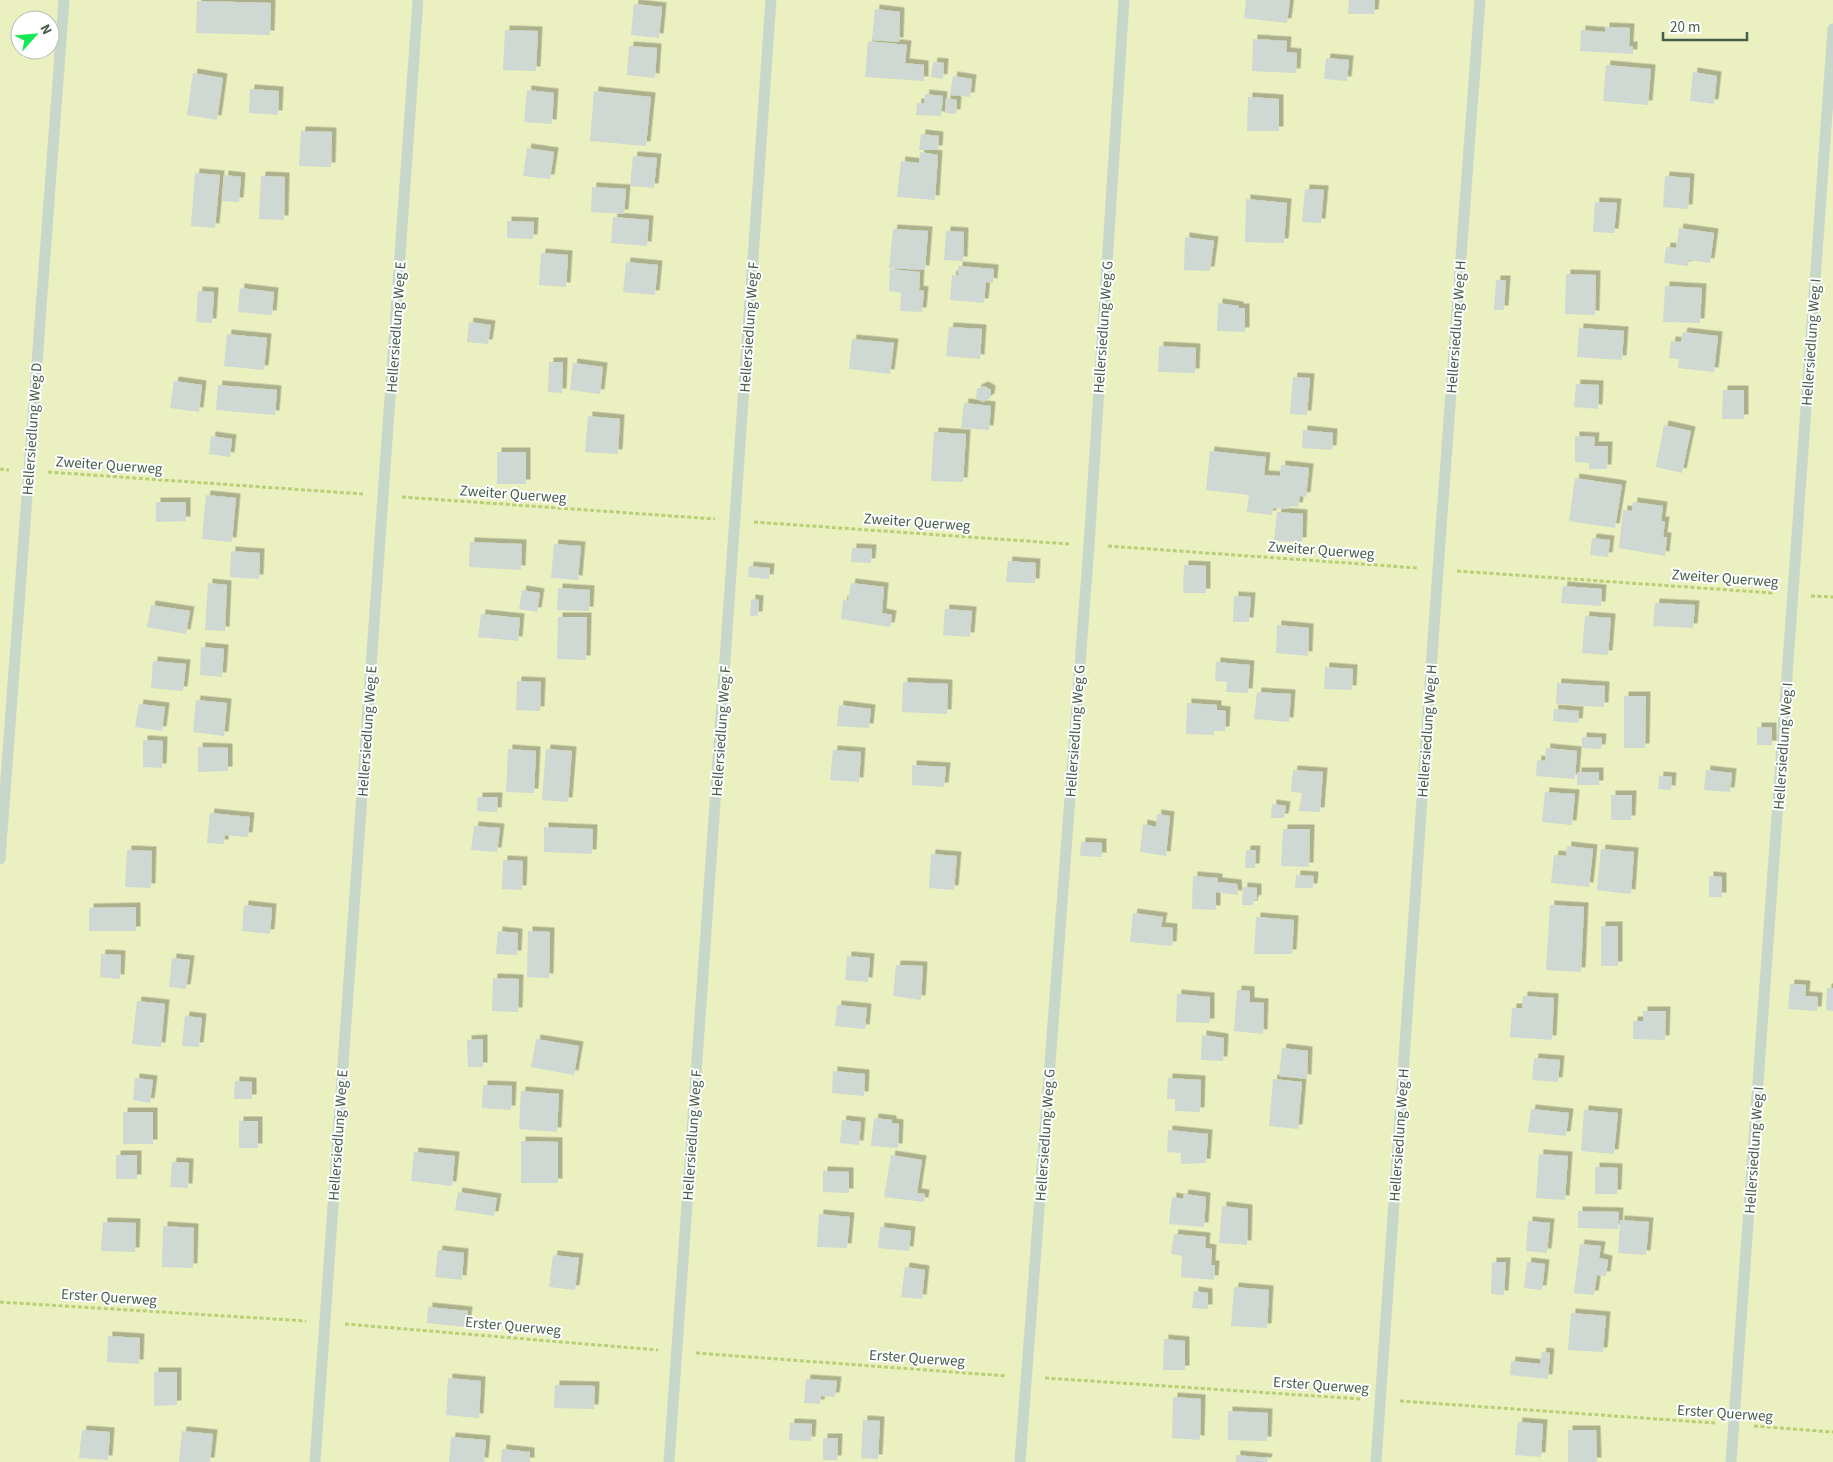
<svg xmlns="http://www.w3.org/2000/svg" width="1833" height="1462" viewBox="0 0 1833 1462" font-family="'Source Sans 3',sans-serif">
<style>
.green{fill:#eaf0bf;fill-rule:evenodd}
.building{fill:#cfd8d2;filter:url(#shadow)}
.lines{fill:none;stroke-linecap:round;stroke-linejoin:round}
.path{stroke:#b9cf76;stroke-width:3;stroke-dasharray:4 2.5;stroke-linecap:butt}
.lane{stroke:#c7d8ca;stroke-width:11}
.labels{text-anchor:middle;stroke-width:4;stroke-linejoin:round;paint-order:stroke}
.street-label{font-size:15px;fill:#485e4c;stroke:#fff}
</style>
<defs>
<filter id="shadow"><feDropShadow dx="4.5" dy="-4.5" stdDeviation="0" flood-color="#0004"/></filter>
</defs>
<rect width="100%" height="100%" fill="#f2f0f3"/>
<path class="green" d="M 0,0 L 1833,0 L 1833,1462 L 0,1462 ZM 20,20 L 50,20 L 50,50 L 20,50 Z"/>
<path class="building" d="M 1246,0 L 1290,0 L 1287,23 L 1244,18 Z
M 1349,0 L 1375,0 L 1374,14 L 1348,14 Z
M 197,1 L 271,3 L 270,35 L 196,33 Z
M 634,4 L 662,7 L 659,38 L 631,35 Z
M 875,9 L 900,12 L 899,42 L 872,40 Z
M 1605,27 L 1630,28 L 1629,46 L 1633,46 L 1633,54 L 1580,51 L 1581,30 L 1605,32 Z
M 505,30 L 538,31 L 536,71 L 503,70 Z
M 1253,39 L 1287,41 L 1286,52 L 1297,53 L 1296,73 L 1252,71 Z
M 868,41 L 907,45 L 905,63 L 924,65 L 924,81 L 865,77 Z
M 629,46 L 657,48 L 655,78 L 627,75 Z
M 1326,58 L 1349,60 L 1347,81 L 1324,79 Z
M 933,62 L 944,63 L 943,79 L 931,77 Z
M 1606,65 L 1651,69 L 1648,105 L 1603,101 Z
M 1693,72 L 1717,76 L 1714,104 L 1690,101 Z
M 193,73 L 223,78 L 217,120 L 187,115 Z
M 953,76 L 972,79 L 970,97 L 950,95 Z
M 250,89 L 279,91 L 278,115 L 249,113 Z
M 527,90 L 554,93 L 552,124 L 524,122 Z
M 594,91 L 651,97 L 646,146 L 590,141 Z
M 925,94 L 943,96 L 941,116 L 916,115 L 917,103 L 924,103 Z
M 1248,97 L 1279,99 L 1279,131 L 1247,131 Z
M 946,98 L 957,100 L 956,114 L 945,113 Z
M 301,131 L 332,132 L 331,167 L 299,166 Z
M 921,134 L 939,136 L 938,150 L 919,150 Z
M 527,148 L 554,152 L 550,179 L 523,176 Z
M 920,152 L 938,155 L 935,200 L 897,197 L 901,161 L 919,163 Z
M 633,156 L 657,158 L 654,188 L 630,186 Z
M 195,173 L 220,175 L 215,228 L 191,226 Z
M 224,175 L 241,177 L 239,202 L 222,201 Z
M 261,176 L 285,177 L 284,220 L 259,219 Z
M 1665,176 L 1690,178 L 1688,209 L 1663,207 Z
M 592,187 L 626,189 L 624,214 L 591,212 Z
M 1305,189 L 1324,190 L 1321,223 L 1302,222 Z
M 1246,199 L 1287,203 L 1284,243 L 1245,242 Z
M 1595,202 L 1617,203 L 1614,233 L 1593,232 Z
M 613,217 L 649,220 L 647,246 L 611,243 Z
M 507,221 L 534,222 L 533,239 L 507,238 Z
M 1679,228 L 1714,233 L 1710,263 L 1689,260 L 1688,266 L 1664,263 L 1666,247 L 1676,248 Z
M 893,229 L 928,231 L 925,270 L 889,268 Z
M 946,231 L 964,232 L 963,261 L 944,260 Z
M 1185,237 L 1214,241 L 1210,271 L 1184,270 Z
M 541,253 L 568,255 L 566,287 L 539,285 Z
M 626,262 L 658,265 L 655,295 L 623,292 Z
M 958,266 L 994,269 L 993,283 L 986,282 L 984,303 L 950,300 L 952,275 L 958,276 Z
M 890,269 L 920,272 L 919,290 L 924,291 L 922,312 L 900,311 L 901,293 L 889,291 Z
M 1566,274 L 1596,275 L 1595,315 L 1565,314 Z
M 1496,280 L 1506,280 L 1504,310 L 1494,310 Z
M 1665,286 L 1702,288 L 1700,323 L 1663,322 Z
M 240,288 L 274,292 L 272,315 L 238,312 Z
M 198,291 L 214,292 L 212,323 L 196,322 Z
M 1218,303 L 1239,306 L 1239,308 L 1245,308 L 1245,332 L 1217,331 Z
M 469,322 L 491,325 L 488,344 L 467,342 Z
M 949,327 L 982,329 L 980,359 L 946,356 Z
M 1579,328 L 1624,331 L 1622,360 L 1577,357 Z
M 1683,332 L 1718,336 L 1714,372 L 1678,368 L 1679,359 L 1669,358 L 1671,341 L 1681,342 Z
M 227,334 L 267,338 L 264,370 L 224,366 Z
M 852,339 L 894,343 L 890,374 L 849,369 Z
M 1159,346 L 1196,348 L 1195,373 L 1158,372 Z
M 549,362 L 563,362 L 562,393 L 548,392 Z
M 573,363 L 603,367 L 600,394 L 570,390 Z
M 1293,377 L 1310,378 L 1307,415 L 1290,414 Z
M 174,381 L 202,385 L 199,412 L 170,408 Z
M 1576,384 L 1599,385 L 1598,409 L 1574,407 Z
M 218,385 L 277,390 L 275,415 L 216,410 Z
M 984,386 L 991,390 L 990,398 L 983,402 L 976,398 L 977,389 Z
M 1723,390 L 1744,390 L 1744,419 L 1722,419 Z
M 964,403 L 991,406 L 989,430 L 961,428 Z
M 588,416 L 620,419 L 618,454 L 585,452 Z
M 1664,425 L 1691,431 L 1682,473 L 1656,467 Z
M 1303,430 L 1333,433 L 1332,450 L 1302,448 Z
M 934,432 L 966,434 L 963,482 L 931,481 Z
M 211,436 L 232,439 L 230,457 L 209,454 Z
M 1575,436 L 1595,437 L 1594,446 L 1608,446 L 1607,469 L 1589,469 L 1589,463 L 1575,462 Z
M 1210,451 L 1266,457 L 1264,475 L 1280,476 L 1281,465 L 1309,468 L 1306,497 L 1300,496 L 1298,507 L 1289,506 L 1289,509 L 1273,508 L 1272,515 L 1247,512 L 1249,495 L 1206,490 Z
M 497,452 L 526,452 L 526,484 L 497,484 Z
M 1575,478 L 1622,485 L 1615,528 L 1569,521 Z
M 206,495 L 236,498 L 232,542 L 202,539 Z
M 156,502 L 186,502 L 186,521 L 156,522 Z
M 1633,502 L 1663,506 L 1661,521 L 1665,521 L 1663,537 L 1667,537 L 1665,556 L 1619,548 L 1623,510 L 1632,511 Z
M 1277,512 L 1303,514 L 1302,542 L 1274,541 Z
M 1592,538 L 1610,540 L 1608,557 L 1590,555 Z
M 470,542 L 522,544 L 521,570 L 469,567 Z
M 554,544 L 581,546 L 578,580 L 551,578 Z
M 852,548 L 872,549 L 871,563 L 851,562 Z
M 231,551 L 260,553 L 259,579 L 230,577 Z
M 1008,561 L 1036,563 L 1035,583 L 1006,582 Z
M 1184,565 L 1206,566 L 1206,593 L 1183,593 Z
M 749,566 L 770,568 L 769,579 L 748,577 Z
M 208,583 L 227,585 L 225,631 L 205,630 Z
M 851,583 L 884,587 L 882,613 L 892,615 L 890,627 L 841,619 L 843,600 L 848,601 Z
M 1563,586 L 1602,589 L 1601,606 L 1561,603 Z
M 558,588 L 590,590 L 589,611 L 557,610 Z
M 522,590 L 540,593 L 537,612 L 519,609 Z
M 1234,596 L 1251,597 L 1249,622 L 1233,622 Z
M 751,599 L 759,600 L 758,616 L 750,616 Z
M 1655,603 L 1695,605 L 1693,628 L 1653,626 Z
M 151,605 L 190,611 L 186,634 L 147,627 Z
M 945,609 L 972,611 L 970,637 L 943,635 Z
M 481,614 L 520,618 L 518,641 L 478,637 Z
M 1585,616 L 1611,618 L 1608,655 L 1582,653 Z
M 558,617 L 587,617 L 586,660 L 557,659 Z
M 1277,625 L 1309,628 L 1308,656 L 1276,653 Z
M 201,647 L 224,649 L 222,677 L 200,675 Z
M 153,661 L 186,664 L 183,691 L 151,688 Z
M 1216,662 L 1250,665 L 1248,693 L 1226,692 L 1227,682 L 1215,681 Z
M 1325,667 L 1353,669 L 1352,690 L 1324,689 Z
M 517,681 L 541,682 L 540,711 L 516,710 Z
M 903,682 L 948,684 L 947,714 L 902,712 Z
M 1557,683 L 1605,686 L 1604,707 L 1556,704 Z
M 1257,692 L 1291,694 L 1289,722 L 1254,719 Z
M 1624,696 L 1646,696 L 1645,748 L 1624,748 Z
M 196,700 L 227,703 L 224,736 L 193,732 Z
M 1187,703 L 1217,705 L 1217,710 L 1226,711 L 1225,731 L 1214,731 L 1214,735 L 1186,734 Z
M 139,704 L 165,707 L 162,731 L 135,727 Z
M 839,705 L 871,709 L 869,728 L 837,726 Z
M 1554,709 L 1579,711 L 1578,723 L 1553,721 Z
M 1757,727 L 1772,727 L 1772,745 L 1757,745 Z
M 1582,737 L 1602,738 L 1601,749 L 1582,748 Z
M 143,740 L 163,741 L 162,768 L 143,767 Z
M 198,747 L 228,748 L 228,771 L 198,772 Z
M 1546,748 L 1577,751 L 1575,779 L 1536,776 L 1537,760 L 1545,761 Z
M 508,749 L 536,751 L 534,793 L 506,792 Z
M 546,749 L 572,751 L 568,802 L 542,800 Z
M 833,750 L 861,752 L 859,782 L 830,780 Z
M 912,765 L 946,767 L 944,787 L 912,785 Z
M 1293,770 L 1323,772 L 1320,812 L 1299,811 L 1302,793 L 1291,792 Z
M 1706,770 L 1732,773 L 1730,792 L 1704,790 Z
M 1577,772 L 1599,772 L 1599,785 L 1577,785 Z
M 1659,776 L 1672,777 L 1671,790 L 1658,789 Z
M 1545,792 L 1575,794 L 1572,825 L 1542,822 Z
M 1611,795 L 1632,795 L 1631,820 L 1611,820 Z
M 478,797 L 498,797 L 497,812 L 477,811 Z
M 1272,804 L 1286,806 L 1284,818 L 1271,818 Z
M 210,813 L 250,817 L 248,837 L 225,835 L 224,844 L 207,843 Z
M 1157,814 L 1170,816 L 1166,856 L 1140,852 L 1143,824 L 1156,827 Z
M 474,826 L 500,828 L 497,852 L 471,850 Z
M 544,827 L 593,829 L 592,854 L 544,852 Z
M 1283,829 L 1310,829 L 1309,867 L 1281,866 Z
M 1081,842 L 1102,843 L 1102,857 L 1080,856 Z
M 1567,846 L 1593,849 L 1589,887 L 1551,883 L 1554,855 L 1566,856 Z
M 1601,849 L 1634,852 L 1631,894 L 1597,890 Z
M 127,850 L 152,851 L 151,888 L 125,887 Z
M 1246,850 L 1256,850 L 1255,868 L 1245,868 Z
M 931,854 L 957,856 L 954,890 L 929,888 Z
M 503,860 L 523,861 L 522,890 L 502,889 Z
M 1296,875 L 1314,876 L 1313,888 L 1295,888 Z
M 1193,876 L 1218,878 L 1218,882 L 1237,884 L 1238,895 L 1216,892 L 1216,910 L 1192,909 Z
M 1709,876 L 1722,877 L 1722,897 L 1709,897 Z
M 1243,887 L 1257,888 L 1257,899 L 1254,900 L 1253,905 L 1242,905 Z
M 244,905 L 272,908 L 270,934 L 242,931 Z
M 1550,905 L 1584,907 L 1581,972 L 1546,970 Z
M 136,907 L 136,931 L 89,931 L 89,908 Z
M 1133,913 L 1163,917 L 1161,927 L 1173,928 L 1172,946 L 1130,942 Z
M 1256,917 L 1294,920 L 1292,954 L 1254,954 Z
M 1601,926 L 1618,926 L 1618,966 L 1601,966 Z
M 498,931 L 518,933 L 517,955 L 496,954 Z
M 528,931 L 550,932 L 549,978 L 527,977 Z
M 101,954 L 121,955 L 120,979 L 100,977 Z
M 847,956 L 870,958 L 868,982 L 845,980 Z
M 172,958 L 190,960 L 186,989 L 169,987 Z
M 896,965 L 923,966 L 921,1000 L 893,996 Z
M 493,978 L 519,979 L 518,1012 L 492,1011 Z
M 1790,984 L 1806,985 L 1805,996 L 1818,997 L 1817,1011 L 1788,1009 Z
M 1827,988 L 1833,988 L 1833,1011 L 1826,1010 Z
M 1237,990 L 1250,991 L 1250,1002 L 1264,1003 L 1263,1034 L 1234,1031 Z
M 1177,994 L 1210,997 L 1210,1023 L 1176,1022 Z
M 1523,996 L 1554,998 L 1552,1040 L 1510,1037 L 1512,1008 L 1522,1008 Z
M 137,1001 L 165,1004 L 161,1047 L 132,1044 Z
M 837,1005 L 867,1008 L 865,1029 L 835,1026 Z
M 1643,1011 L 1666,1011 L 1665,1040 L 1633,1039 L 1633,1021 L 1643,1021 Z
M 185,1016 L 202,1018 L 199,1047 L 182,1046 Z
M 1202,1035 L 1224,1038 L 1223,1061 L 1201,1060 Z
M 483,1039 L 483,1067 L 468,1067 L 467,1040 Z
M 536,1039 L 579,1046 L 574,1075 L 531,1067 Z
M 1282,1048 L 1308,1051 L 1307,1079 L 1279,1076 Z
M 1534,1058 L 1560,1060 L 1558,1082 L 1532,1080 Z
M 833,1071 L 865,1074 L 864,1096 L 832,1093 Z
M 135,1078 L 153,1080 L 150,1103 L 133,1100 Z
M 1168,1078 L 1201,1080 L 1200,1112 L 1175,1111 L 1175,1099 L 1167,1099 Z
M 1273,1079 L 1302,1082 L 1298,1129 L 1269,1126 Z
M 235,1081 L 252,1082 L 252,1099 L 234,1099 Z
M 483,1085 L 512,1086 L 511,1110 L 482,1108 Z
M 521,1091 L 559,1094 L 557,1132 L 519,1129 Z
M 1531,1109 L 1569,1113 L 1566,1136 L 1528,1132 Z
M 1584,1110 L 1618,1113 L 1614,1154 L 1581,1151 Z
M 123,1112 L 153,1112 L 153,1144 L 123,1144 Z
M 874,1118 L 892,1120 L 892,1123 L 899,1124 L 898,1148 L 871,1146 Z
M 842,1120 L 861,1122 L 859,1145 L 840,1143 Z
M 239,1121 L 258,1121 L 258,1148 L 239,1148 Z
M 1168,1130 L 1208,1134 L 1206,1163 L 1181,1164 L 1181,1153 L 1167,1152 Z
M 521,1141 L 558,1142 L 558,1183 L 521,1183 Z
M 414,1152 L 455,1156 L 452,1186 L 411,1181 Z
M 1539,1154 L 1568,1156 L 1565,1200 L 1536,1198 Z
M 116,1155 L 137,1155 L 137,1179 L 116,1179 Z
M 891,1155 L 922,1160 L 917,1193 L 925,1194 L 924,1202 L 884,1197 Z
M 172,1162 L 189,1163 L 188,1188 L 170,1187 Z
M 1595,1167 L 1618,1168 L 1617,1194 L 1595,1194 Z
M 823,1171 L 849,1172 L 849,1193 L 823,1192 Z
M 458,1192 L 497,1198 L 494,1216 L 455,1210 Z
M 1184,1194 L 1206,1197 L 1204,1227 L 1169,1224 L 1172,1197 L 1183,1199 Z
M 1222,1206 L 1248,1209 L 1247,1245 L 1219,1243 Z
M 1578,1211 L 1619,1212 L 1618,1229 L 1578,1228 Z
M 819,1214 L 850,1217 L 847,1248 L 817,1247 Z
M 1620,1220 L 1649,1222 L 1646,1255 L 1618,1253 Z
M 1528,1221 L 1550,1223 L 1547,1253 L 1526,1251 Z
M 103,1222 L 136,1223 L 135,1252 L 101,1251 Z
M 163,1226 L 194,1228 L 193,1268 L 162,1267 Z
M 880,1227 L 911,1231 L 909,1251 L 878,1248 Z
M 1174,1234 L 1206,1237 L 1205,1248 L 1212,1249 L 1211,1265 L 1215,1265 L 1214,1280 L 1181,1277 L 1182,1256 L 1171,1254 Z
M 1580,1244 L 1601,1246 L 1599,1258 L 1608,1260 L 1606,1276 L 1597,1275 L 1594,1295 L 1574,1293 Z
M 438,1250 L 464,1253 L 462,1280 L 435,1277 Z
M 553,1255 L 579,1258 L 575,1290 L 549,1287 Z
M 1492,1262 L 1506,1262 L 1504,1295 L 1491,1294 Z
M 1527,1262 L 1545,1264 L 1542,1290 L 1524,1288 Z
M 905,1267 L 925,1270 L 922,1299 L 901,1297 Z
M 1234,1287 L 1269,1290 L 1267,1328 L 1231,1326 Z
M 1194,1291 L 1208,1293 L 1208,1309 L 1192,1308 Z
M 428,1307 L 468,1311 L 466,1327 L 427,1323 Z
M 1571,1313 L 1606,1316 L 1603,1352 L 1568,1350 Z
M 108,1336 L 140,1338 L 139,1364 L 107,1362 Z
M 1164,1339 L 1185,1341 L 1185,1370 L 1163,1370 Z
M 1542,1352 L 1550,1353 L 1548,1379 L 1510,1375 L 1511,1361 L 1540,1364 Z
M 154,1372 L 177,1372 L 177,1405 L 154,1406 Z
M 448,1378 L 481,1381 L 479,1418 L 446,1415 Z
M 806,1379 L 837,1381 L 835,1397 L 821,1396 L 820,1404 L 804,1403 Z
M 555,1385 L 595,1386 L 594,1409 L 554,1408 Z
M 1173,1397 L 1201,1399 L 1200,1440 L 1172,1438 Z
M 1228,1411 L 1268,1413 L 1267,1441 L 1228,1440 Z
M 863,1420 L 880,1421 L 878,1459 L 861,1458 Z
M 1518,1422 L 1543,1424 L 1541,1457 L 1515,1455 Z
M 790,1423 L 812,1424 L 811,1441 L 789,1440 Z
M 82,1430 L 110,1432 L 108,1460 L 79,1458 Z
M 1568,1430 L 1596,1430 L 1597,1462 L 1568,1462 Z
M 182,1431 L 213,1434 L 210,1462 L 179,1462 Z
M 451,1437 L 486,1440 L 484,1462 L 449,1462 Z
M 823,1438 L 838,1438 L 837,1460 L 823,1460 Z
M 502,1449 L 530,1452 L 530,1462 L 501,1462 Z
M 1236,1455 L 1268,1458 L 1267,1462 L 1236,1462 Z"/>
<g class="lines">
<path class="path" d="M 0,469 L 9,470
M 48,472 L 363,494
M 402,497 L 715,519
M 754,522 L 1069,544
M 1108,546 L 1418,568
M 1457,571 L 1773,593
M 1811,596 L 1833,597
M 0,1302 L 306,1321
M 345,1324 L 658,1350
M 696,1353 L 1007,1376
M 1045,1378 L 1361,1399
M 1400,1401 L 1715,1423
M 1754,1426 L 1833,1432"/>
<path class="lane" d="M 0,859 L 64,0
M 315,1462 L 418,0
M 669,1462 L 771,0
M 1020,1462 L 1089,545 L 1124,0
M 1376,1462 L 1438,569 L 1480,0
M 1731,1462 L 1833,29"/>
</g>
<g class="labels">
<g class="street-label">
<text transform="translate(396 327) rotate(-86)" y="5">Hellersiedlung Weg E</text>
<text transform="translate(749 327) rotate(-86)" y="5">Hellersiedlung Weg F</text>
<text transform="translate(1103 327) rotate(-86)" y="5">Hellersiedlung Weg G</text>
<text transform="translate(1456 327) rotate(-86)" y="5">Hellersiedlung Weg H</text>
<text transform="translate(1811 342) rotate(-86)" y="5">Hellersiedlung Weg I</text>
<text transform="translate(32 429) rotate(-86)" y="5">Hellersiedlung Weg D</text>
<text transform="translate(109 465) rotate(4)" y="5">Zweiter Querweg</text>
<text transform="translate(513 494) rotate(4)" y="5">Zweiter Querweg</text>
<text transform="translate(917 522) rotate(4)" y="5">Zweiter Querweg</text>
<text transform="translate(1321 550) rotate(4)" y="5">Zweiter Querweg</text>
<text transform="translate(1725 578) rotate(4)" y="5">Zweiter Querweg</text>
<text transform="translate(367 731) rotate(-86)" y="5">Hellersiedlung Weg E</text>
<text transform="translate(721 731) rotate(-86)" y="5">Hellersiedlung Weg F</text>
<text transform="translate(1075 731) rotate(-86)" y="5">Hellersiedlung Weg G</text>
<text transform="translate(1427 731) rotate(-86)" y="5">Hellersiedlung Weg H</text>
<text transform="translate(1783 746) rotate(-86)" y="5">Hellersiedlung Weg I</text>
<text transform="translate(338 1135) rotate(-86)" y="5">Hellersiedlung Weg E</text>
<text transform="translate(692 1135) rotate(-86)" y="5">Hellersiedlung Weg F</text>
<text transform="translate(1045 1135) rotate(-86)" y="5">Hellersiedlung Weg G</text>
<text transform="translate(1399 1135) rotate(-86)" y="5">Hellersiedlung Weg H</text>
<text transform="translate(1754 1150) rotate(-86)" y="5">Hellersiedlung Weg I</text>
<text transform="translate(109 1297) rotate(4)" y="5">Erster Querweg</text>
<text transform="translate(513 1326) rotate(5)" y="5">Erster Querweg</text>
<text transform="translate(917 1358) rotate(4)" y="5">Erster Querweg</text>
<text transform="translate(1321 1385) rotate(4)" y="5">Erster Querweg</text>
<text transform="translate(1725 1413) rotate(4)" y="5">Erster Querweg</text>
</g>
</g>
<g transform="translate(35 35) rotate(63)"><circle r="24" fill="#ffffff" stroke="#b6bfb7"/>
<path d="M0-4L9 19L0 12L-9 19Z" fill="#16e755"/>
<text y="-8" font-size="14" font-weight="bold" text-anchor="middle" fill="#485e4c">N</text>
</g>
<path d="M1663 32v8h84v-8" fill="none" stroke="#485e4c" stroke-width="2.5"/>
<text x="1670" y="32" font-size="15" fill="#485e4c" stroke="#ffffff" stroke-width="4" paint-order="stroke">20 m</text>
</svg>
